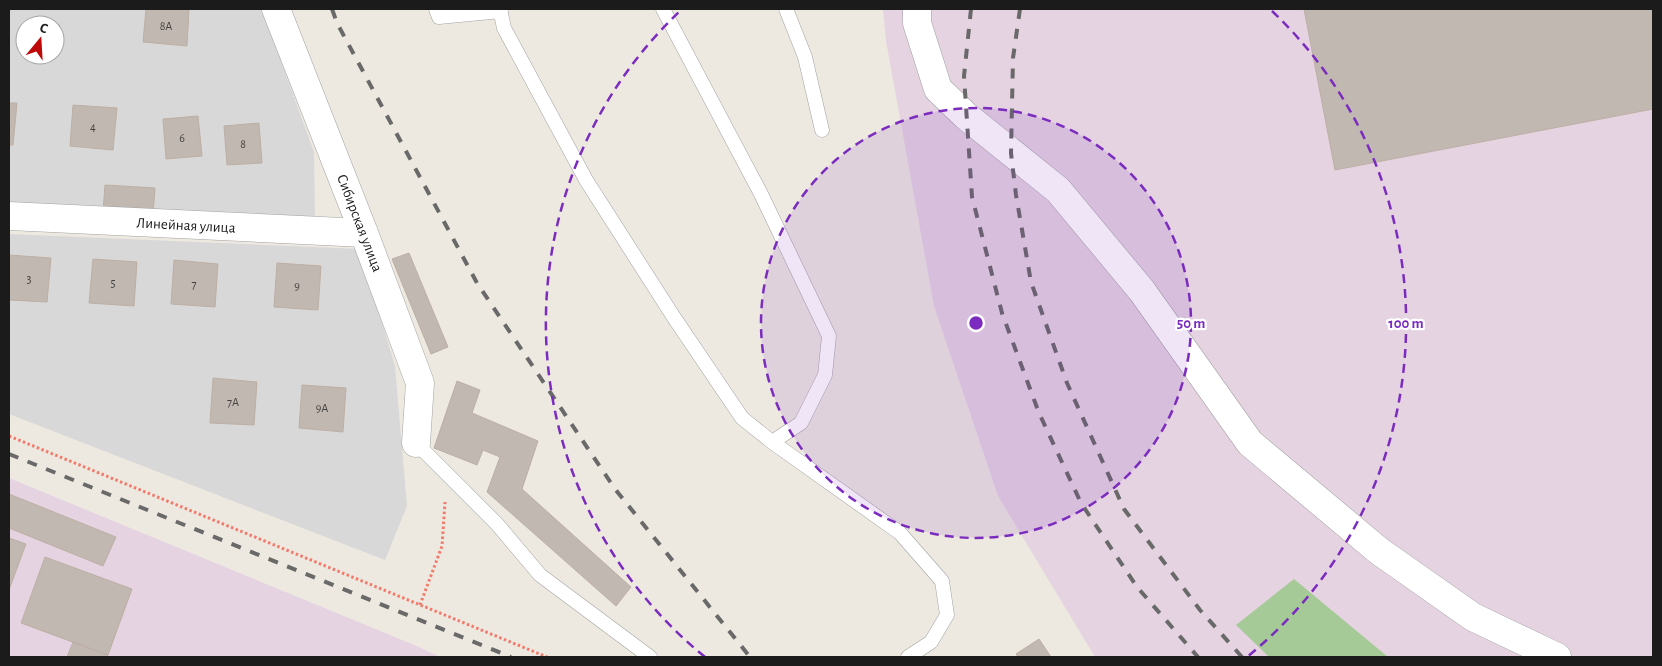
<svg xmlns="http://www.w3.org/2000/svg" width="1662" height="666" viewBox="0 0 1662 666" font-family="'Alegreya Sans',sans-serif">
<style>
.residential{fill:#d9d8d8;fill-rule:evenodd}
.industrial{fill:#e5d3e2}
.forest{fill:#a6ca97}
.building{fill:#c1b8b1;stroke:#bdafa4}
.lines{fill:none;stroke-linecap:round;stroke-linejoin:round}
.service-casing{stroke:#a2a2a2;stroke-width:15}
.minor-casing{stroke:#a2a2a2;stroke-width:29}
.path{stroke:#f37a6b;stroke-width:3;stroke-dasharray:2.5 2.5;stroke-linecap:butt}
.service{stroke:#fff;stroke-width:14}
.minor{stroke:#fff;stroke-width:28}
.rail{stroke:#696969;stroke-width:4;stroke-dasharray:10 10;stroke-linecap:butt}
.ring{fill:none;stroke:#7b2cbf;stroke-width:2.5;stroke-dasharray:9 6}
.labels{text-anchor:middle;stroke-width:4.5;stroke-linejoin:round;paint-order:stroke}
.number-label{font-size:12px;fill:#444240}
.street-label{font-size:15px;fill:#1b1b1b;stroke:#fff}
.centre{fill:#7b2cbf;stroke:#fff;stroke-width:2.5}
.ring-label{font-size:15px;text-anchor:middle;font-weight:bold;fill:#7b2cbf;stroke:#fff;stroke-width:4.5;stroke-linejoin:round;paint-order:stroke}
</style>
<rect width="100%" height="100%" fill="#ede9e1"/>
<path class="residential" d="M 9,9 L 262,9 L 314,152 L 315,220 L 9,208 ZM 25,25 L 55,25 L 55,55 L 25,55 Z
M 9,234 L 360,249 L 395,366 L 407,506 L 385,560 L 9,414 Z"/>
<path class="industrial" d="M 883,9 L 1653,9 L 1653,657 L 1095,657 L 998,496 L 934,306 L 886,41 Z
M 9,478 L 419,647 L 440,657 L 9,657 Z"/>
<path class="forest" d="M 1294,579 L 1388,657 L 1269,657 L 1236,625 Z"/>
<path class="building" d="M 146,9 L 189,9 L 187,46 L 143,42 Z
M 1304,9 L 1653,9 L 1653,109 L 1335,170 Z
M 9,103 L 17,103 L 13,145 L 9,145 Z
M 73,105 L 117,108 L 113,150 L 70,146 Z
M 198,116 L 202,156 L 166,159 L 163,119 Z
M 259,123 L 262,163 L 227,165 L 224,126 Z
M 105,185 L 155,188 L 153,215 L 103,212 Z
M 409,253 L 448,347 L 431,354 L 392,259 Z
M 9,255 L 51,258 L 47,302 L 9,300 Z
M 93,259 L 137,262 L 134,306 L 89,303 Z
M 174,260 L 218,264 L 215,307 L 171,304 Z
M 277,263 L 321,266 L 318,310 L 274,307 Z
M 213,378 L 257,382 L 254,425 L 210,423 Z
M 457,381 L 480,390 L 472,413 L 538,441 L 522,489 L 631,587 L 616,606 L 487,492 L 500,457 L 483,450 L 477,465 L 434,448 Z
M 302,385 L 346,388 L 343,432 L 299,428 Z
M 9,494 L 116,537 L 103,566 L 9,528 Z
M 9,538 L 26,544 L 9,590 Z
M 45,557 L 132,589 L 108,655 L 21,623 Z
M 1039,639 L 1051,657 L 1018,657 L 1016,654 Z
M 73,642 L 108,655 L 107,657 L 67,657 Z"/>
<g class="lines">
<g class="service-casing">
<path id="service" d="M 436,9 L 439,17 L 501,11
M 500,9 L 504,28 L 586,180 L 673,316 L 742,418 L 772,442 L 801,423 L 825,375 L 829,336 L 761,194 L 663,9
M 786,9 L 805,57 L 822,130
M 772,442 L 900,533 L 942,581 L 947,615 L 931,642 L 908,657
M 416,443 L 497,524 L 540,575 L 650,657"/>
</g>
<g class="minor-casing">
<path id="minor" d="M 276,9 L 364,233 L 420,383 L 416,443
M 917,9 L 917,23 L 938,89 L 966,116 L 1058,190 L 1142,291 L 1250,443 L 1379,551 L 1473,617 L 1557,657
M 9,216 L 364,233"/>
</g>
<path class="path" d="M 9,436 L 547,657
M 420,605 L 442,546 L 445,502"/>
<use href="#service" class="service"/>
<use href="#minor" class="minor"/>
<path class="rail" d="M 332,9 L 337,23 L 477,283 L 615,489 L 750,657
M 971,9 L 964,76 L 972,197 L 1002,313 L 1039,413 L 1081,503 L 1137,587 L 1198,657
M 1020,9 L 1013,58 L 1011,153 L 1016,195 L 1031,282 L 1067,383 L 1124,509 L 1200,610 L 1242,657
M 9,454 L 511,657"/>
</g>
<circle cx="976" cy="323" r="215" fill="#7b2cbf" fill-opacity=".12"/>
<g class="ring">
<circle cx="976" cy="323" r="215"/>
<path d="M705 657A430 430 0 0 1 680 11M1272 11A430 430 0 0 1 1247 657"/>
</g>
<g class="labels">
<g class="number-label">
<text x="166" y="30">8А</text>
<text x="93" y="131">4</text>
<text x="182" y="142">6</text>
<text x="243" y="148">8</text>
<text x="29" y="283">3</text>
<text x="113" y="287">5</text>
<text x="194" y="288">7</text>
<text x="297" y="290">9</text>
<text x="233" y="406">7А</text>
<text x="322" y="412">9А</text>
</g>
<g class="street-label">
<text transform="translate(360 223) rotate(69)" y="5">Сибирская улица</text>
<text transform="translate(186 225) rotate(3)" y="5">Линейная улица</text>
</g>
</g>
<circle cx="976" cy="323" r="8" class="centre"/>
<g class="ring-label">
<text x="1191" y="328">50 m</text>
<text x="1406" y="328">100 m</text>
</g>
<rect width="1662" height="666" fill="none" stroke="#1b1b1b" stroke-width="20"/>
<g transform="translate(40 40) rotate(18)"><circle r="24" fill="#ffffff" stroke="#a4a4a4"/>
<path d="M0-4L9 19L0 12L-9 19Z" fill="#bf0808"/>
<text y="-8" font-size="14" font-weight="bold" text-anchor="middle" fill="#1b1b1b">С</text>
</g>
</svg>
